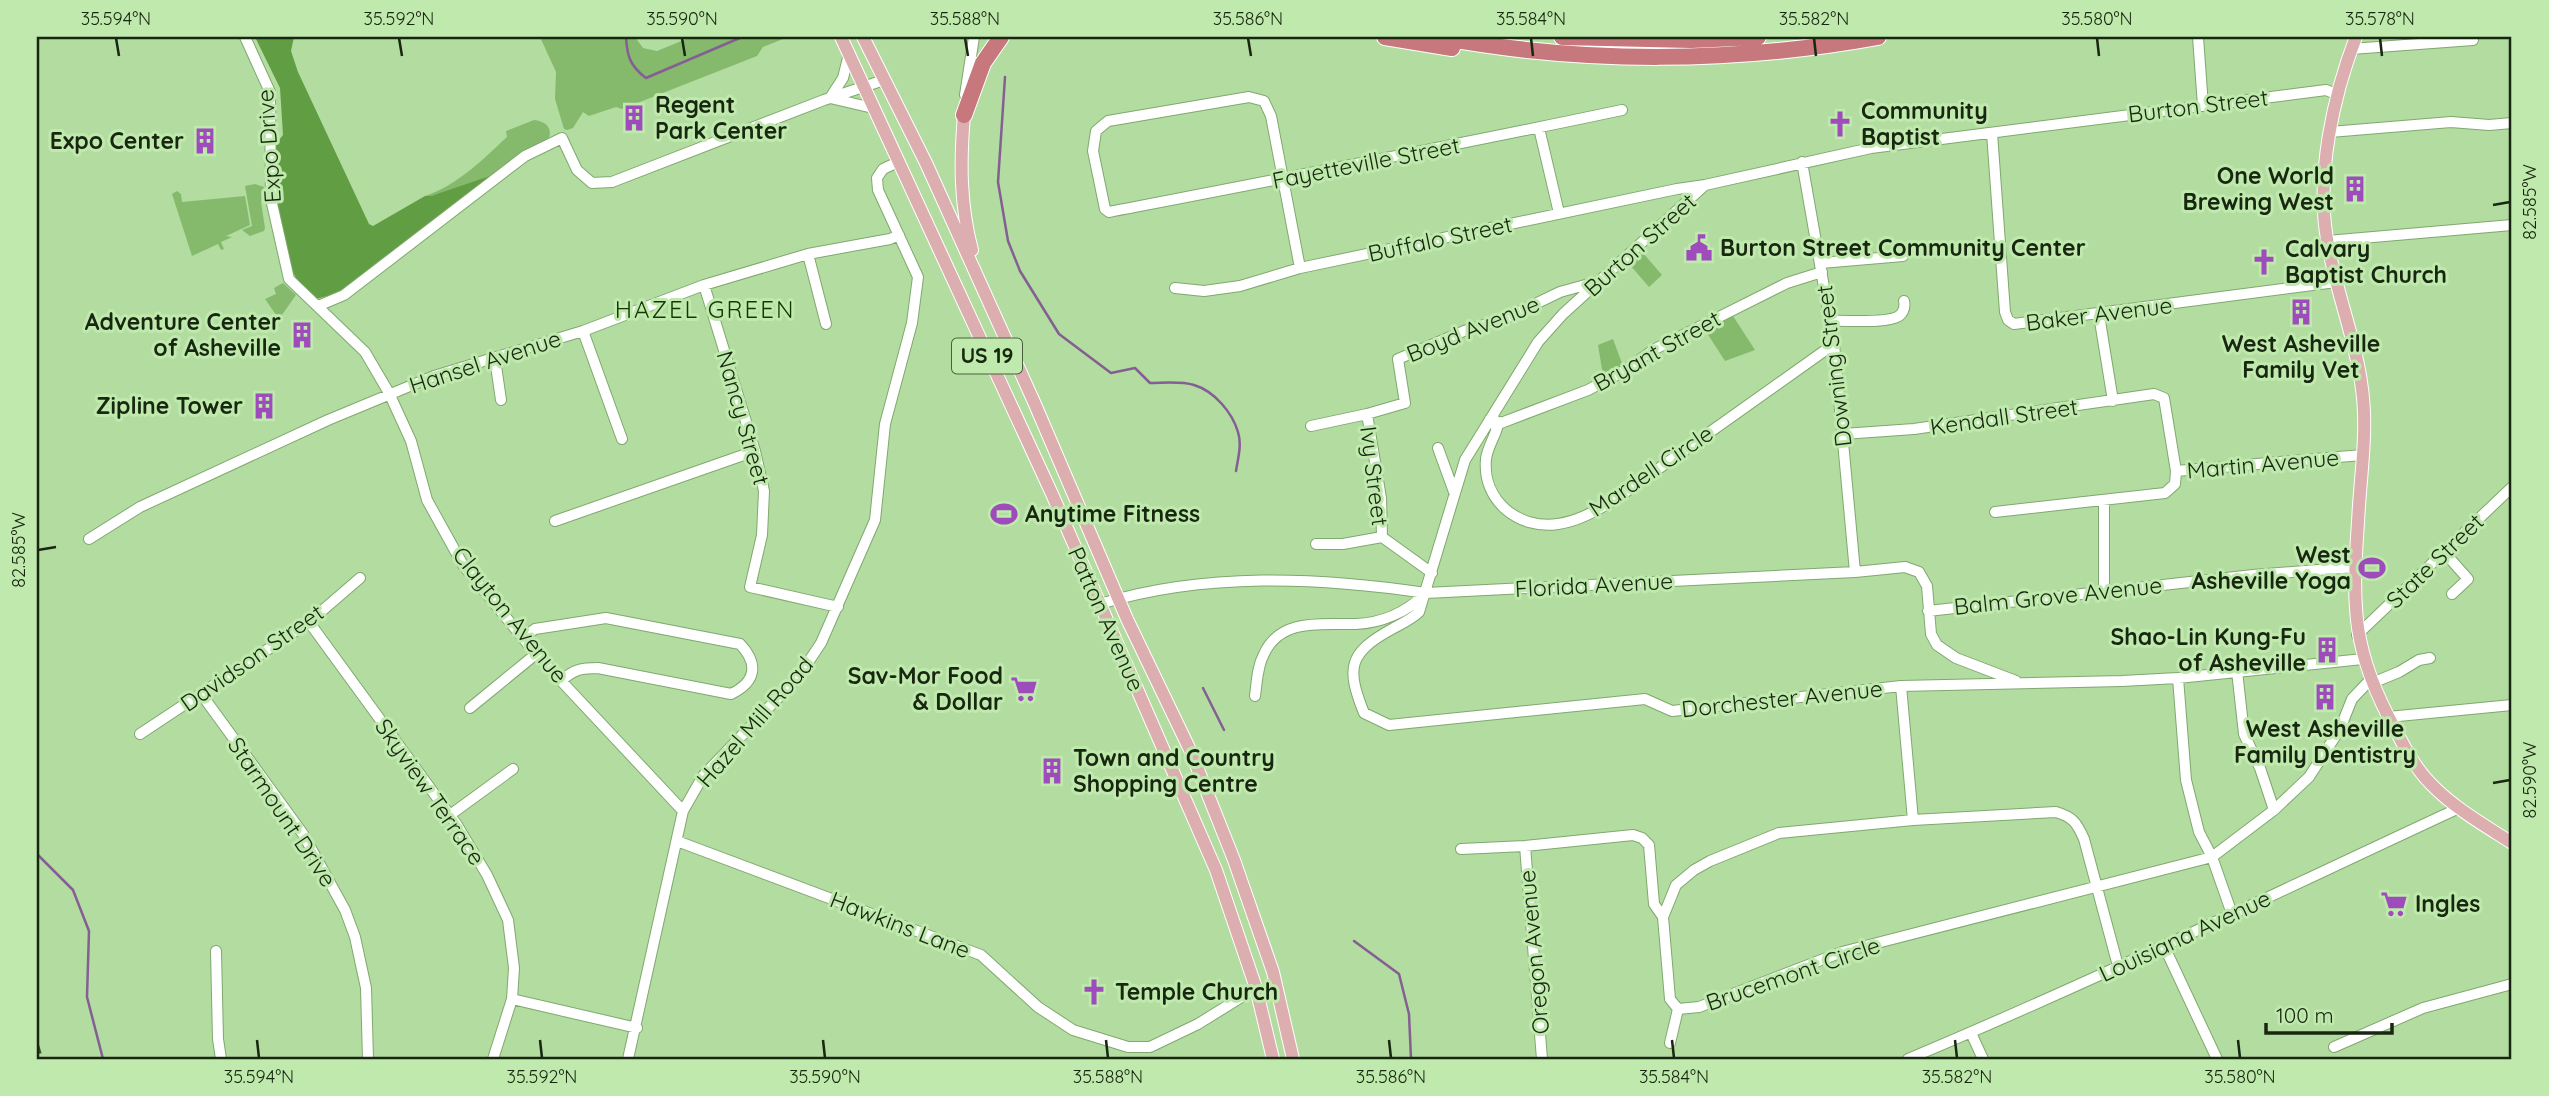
<svg xmlns="http://www.w3.org/2000/svg" width="2549" height="1096" viewBox="0 0 2549 1096" font-family="Quicksand,sans-serif">
<style>
.green{fill:#85ba6d}
.forest{fill:#619d42}
.lines{fill:none;stroke-linecap:round;stroke-linejoin:round}
.stream{stroke:#855e93;stroke-width:2.5}
.minor-casing{stroke:#80a86f;stroke-width:12}
.major-casing{stroke:#fff;stroke-width:14}
.highway-casing{stroke:#fff;stroke-width:18}
.minor{stroke:#fff;stroke-width:10}
.major{stroke:#ddaeb0;stroke-width:12}
.highway{stroke:#c6787c;stroke-width:16}
.rail{stroke:#3b5031;stroke-width:2.5;stroke-dasharray:12 12;stroke-linecap:butt}
.ticks{fill:none;stroke:#182710;stroke-width:2.5}
.labels{text-anchor:middle;stroke-width:6;stroke-linejoin:round;paint-order:stroke}
.shield{fill:#bfe9ad;stroke:#4a613f;stroke-width:2}
.shield-label{font-size:21px;font-weight:bold;fill:#182710}
.poi-label{font-size:23px;font-weight:bold;fill:#182710;stroke:#bfe9ad;text-anchor:start}
.street-label{font-size:23px;fill:#182710;stroke:#bfe9ad}
.neighbourhood-label{font-size:24px;letter-spacing:2px;fill:#153800;stroke:#bfe9ad}
.neatline{fill:none;stroke:#182710;stroke-width:2.5}
.ticks-label{font-size:18px;text-anchor:middle;fill:#182710}
</style>
<rect width="100%" height="100%" fill="#b2dca0"/>
<path class="green" d="M 540,37 L 635,37 L 643,48 L 657,51 L 691,37 L 788,37 L 763,47 L 757,56 L 622,109 L 616,107 L 589,116 L 583,112 L 573,128 L 567,130 L 564,129 L 555,99 L 556,72 Z
M 534,120 C 545,121 554,128 548,140 L 494,178 L 431,196 L 425,196 C 458,185 482,160 507,137 L 506,131 Z
M 255,184 L 264,187 L 261,202 L 265,228 L 264,231 L 250,236 L 242,230 L 252,226 L 245,186 Z
M 177,191 L 181,194 L 182,202 L 245,196 L 250,225 L 226,236 L 232,237 L 221,242 L 224,249 L 221,250 L 218,244 L 192,256 L 172,194 Z
M 1643,253 L 1662,275 L 1649,287 L 1630,265 Z
M 283,283 L 296,295 L 279,319 L 265,299 L 276,294 L 274,288 Z
M 1733,316 L 1755,350 L 1725,361 L 1705,330 Z
M 1613,339 L 1623,366 L 1603,375 L 1598,345 Z"/>
<path class="forest" d="M 255,37 L 294,37 L 291,51 L 298,72 L 369,224 L 373,226 L 425,196 L 431,196 L 490,176 L 342,292 L 316,299 L 298,282 L 291,268 L 273,200 L 274,146 L 283,135 L 280,88 Z"/>
<g class="lines">
<path class="stream" d="M 626,37 C 627,56 630,66 646,78 L 742,37
M 1005,77 L 998,182 L 1008,241 L 1020,271 L 1059,334 L 1111,373 L 1135,368 L 1150,383 C 1163,383 1181,381 1194,385 C 1214,391 1232,412 1238,432 C 1242,445 1238,458 1236,471
M 1203,688 L 1224,730
M 37,854 L 73,890 L 89,931 L 87,997 L 103,1059
M 1354,941 L 1399,974 L 1409,1014 L 1411,1059"/>
<g class="minor-casing">
<path id="minor" d="M 245,37 L 270,92 L 271,199 L 289,279 L 365,352 L 389,393 L 411,441 L 427,500 L 463,565 L 536,654 L 683,811
M 2198,37 L 2203,106
M 2351,49 L 2473,40
M 2336,94 L 2326,90 L 1871,148 L 1705,185 L 1563,314 L 1538,342 L 1465,460 L 1419,612 C 1412,619 1401,624 1392,629 C 1348,653 1346,668 1364,713 L 1389,725 L 1645,699 L 1672,711 L 1901,686 L 2122,681 L 2178,678 L 2363,659
M 965,95 L 974,37
M 830,98 L 843,78 L 849,54
M 830,98 L 873,108
M 1539,128 L 1559,213
M 2330,132 L 2451,122 L 2489,125 L 2512,123
M 1992,133 L 2005,312 L 2008,320 L 2014,324 L 2336,282
M 1802,162 L 1834,344 L 1855,572
M 2327,241 L 2512,225
M 808,254 L 826,324
M 1821,263 L 1903,256
M 1300,268 L 1271,116 L 1264,101 L 1249,97 L 1108,121 L 1096,131 L 1093,151 L 1105,209 L 1109,212 C 1280,179 1452,146 1622,110
M 704,285 L 755,451 L 764,491 L 762,535 L 750,587 L 838,607
M 1175,288 L 1204,291 L 1240,286 L 1300,268 L 1677,189 L 1705,185
M 318,306 L 344,295 L 525,156 L 562,138 L 577,170 L 592,183 L 612,182 L 824,100 L 884,80
M 2099,315 L 2113,401
M 1831,321 C 1847,320 1886,324 1899,316 C 1904,312 1905,306 1904,301
M 583,331 L 622,439
M 495,359 L 501,400
M 1367,414 L 1381,498 L 1382,537
M 1490,419 L 1497,428 C 1494,438 1487,449 1486,459 C 1482,501 1519,530 1558,524 C 1579,521 1595,511 1613,501 L 1834,344
M 1490,419 L 1501,423 L 1588,390 L 1622,372 L 1655,349 L 1787,283 L 1822,272
M 1311,426 L 1367,414 L 1405,403 L 1398,359 L 1464,331 L 1504,319 L 1560,292 L 1596,282
M 1843,434 L 1914,429 L 2154,394 L 2164,398 L 2176,471 L 2175,484 L 2165,493 L 1995,512
M 1438,448 L 1454,492
M 2176,471 L 2362,455
M 2104,501 L 2104,591
M 555,521 L 755,451
M 89,539 L 140,507 L 328,420 L 434,376 L 583,331 L 704,285 L 808,254 L 890,239 L 899,235
M 1316,544 L 1343,544 L 1382,537 L 1432,573
M 2444,552 L 2468,579 L 2452,594
M 1100,604 C 1205,572 1319,577 1426,593 L 1855,572 L 1905,567 L 1919,572 L 1927,586 L 1931,634 L 1937,645 L 1956,658 L 2016,681
M 1928,611 L 2253,575 L 2355,567
M 309,622 L 457,825 L 487,875 L 508,920 L 514,968 L 512,999 L 493,1059
M 2357,635 L 2512,487
M 522,638 L 535,629 L 606,618 L 740,644 C 759,664 756,682 731,694 L 598,668 C 582,668 574,669 561,681
M 2237,671 L 2244,734 L 2260,768 L 2274,810
M 2178,678 L 2186,780 L 2199,832 L 2212,857 L 2232,914
M 2372,683 L 2399,672 L 2419,660 L 2430,658
M 1901,686 L 1913,820
M 202,695 L 303,834 L 345,910 L 355,937 L 366,988 L 368,1059
M 1255,696 C 1257,682 1257,667 1264,654 C 1281,617 1323,625 1356,624 C 1382,623 1406,612 1424,595
M 470,708 L 536,654
M 2388,717 L 2512,705
M 140,734 L 309,622 L 360,578
M 450,815 L 513,769
M 677,841 L 981,955 L 1038,1007 L 1073,1030 L 1128,1047 L 1150,1047 L 1198,1024 L 1256,988
M 1525,846 L 1542,1059
M 1461,849 L 1525,846 L 1633,835 L 1642,838 L 1649,845 L 1654,904 L 1663,917
M 2164,946 L 2217,1059
M 216,951 L 218,1039 L 221,1059
M 512,999 L 637,1028
M 1678,1009 L 1699,1007 L 1842,952 L 2212,857 L 2274,810 L 2309,777 L 2340,729 L 2352,699 L 2370,680
M 1678,1009 L 1670,999 L 1663,917 L 1676,885 L 1694,870 L 1710,861 L 1779,833 L 1913,820 L 2056,812 C 2073,817 2077,823 2084,839 L 2118,966
M 1971,1033 L 1983,1059
M 1670,1043 L 1678,1009
M 2334,1047 L 2423,1008 L 2512,984
M 628,1059 L 683,811 L 703,776 L 799,676 L 821,643 L 875,520 L 885,424 L 912,323 L 918,277 L 878,190 L 877,178 L 883,169 L 898,162
M 1908,1059 C 2094,981 2276,893 2459,808"/>
</g>
<g class="major-casing">
<path id="major" d="M 841,37 L 1052,494 L 1216,870 L 1256,988 L 1273,1059
M 863,37 L 926,163 L 1034,402 L 1127,619 L 1191,752 L 1234,860 L 1273,972 L 1293,1059
M 2356,37 C 2333,96 2316,176 2327,239 C 2335,290 2356,339 2362,389 C 2368,432 2360,478 2358,522 C 2352,609 2352,652 2396,731 C 2406,750 2416,769 2431,784 C 2454,808 2484,825 2512,843
M 964,115 C 960,162 960,205 972,250"/>
</g>
<g class="highway-casing">
<path id="highway" d="M 1385,37 L 1452,48
M 1439,37 C 1582,64 1735,63 1878,37
M 1562,37 L 1691,40 L 1758,37
M 964,115 L 983,63 L 1001,37"/>
</g>
<use href="#minor" class="minor"/>
<use href="#major" class="major"/>
<use href="#highway" class="highway"/>
<path class="rail" d="M 37,1042 L 42,1059"/>
</g>
<path class="ticks" d="M 116,38 L 119,56M 399,38 L 402,56M 682,38 L 685,56M 965,38 L 968,56M 1248,38 L 1251,56M 1531,38 L 1533,56M 1814,38 L 1816,56M 2097,38 L 2099,56M 2380,38 L 2382,56M 2493,205 L 2510,202M 38,550 L 56,547M 2493,783 L 2510,780M 257,1040 L 259,1058M 540,1040 L 542,1058M 823,1040 L 825,1058M 1106,1040 L 1108,1058M 1389,1040 L 1391,1058M 1672,1040 L 1674,1058M 1955,1040 L 1957,1058M 2238,1040 L 2240,1058"/>
<defs>
<g id="building-bare" transform="scale(2.1)"><path d="M-4-6H4V6H1V3H-1V6H-4ZM-2.5-4.3h1.7v1.8h-1.7ZM.8-4.3h1.7v1.8H.8ZM-2.5-1h1.7V.8h-1.7ZM.8-1h1.7V.8H.8Z" fill="#9e4bbb" stroke="#bfe9ad" stroke-width="2.5" paint-order="stroke"/></g>
<g id="church-bare" transform="scale(2.1)"><path d="M-1.2-6h2.4v3.5h3.3v2.4h-3.3V6h-2.4V-.1h-3.3v-2.4h3.3Z" fill="#9e4bbb" stroke="#bfe9ad" stroke-width="2.5" paint-order="stroke"/></g>
<g id="civic-bare" transform="scale(2.1)"><path d="M-.6-6.5H3V-4.5H.6V-3L4-1V1h2V6H-6V1h2V-1L-.6-3ZM-1.2 2.5V6h2.4V2.5Z" fill="#9e4bbb" stroke="#bfe9ad" stroke-width="2.5" paint-order="stroke"/></g>
<g id="stadium-bare" transform="scale(2.1)"><path d="M0-5a6.5 5 0 1 0 0 10a6.5 5 0 1 0 0-10ZM-3.5-1.8h7v3.6h-7Z" fill="#9e4bbb" stroke="#bfe9ad" stroke-width="2.5" paint-order="stroke"/></g>
<g id="supermarket-bare" transform="scale(2.1)"><path d="M-6-5.5h2.5l.6 2H6L4.5 2H-2.5L-4.4-4H-6ZM-1.5 3.2a1.3 1.3 0 1 0 .1 0ZM3 3.2a1.3 1.3 0 1 0 .1 0Z" fill="#9e4bbb" stroke="#bfe9ad" stroke-width="2.5" paint-order="stroke"/></g>
</defs>
<g fill-rule="evenodd">
<use href="#building-bare" x="634" y="118"/>
<use href="#church-bare" x="1840" y="124"/>
<use href="#building-bare" x="205" y="141"/>
<use href="#building-bare" x="2355" y="189"/>
<use href="#civic-bare" x="1699" y="248"/>
<use href="#church-bare" x="2264" y="262"/>
<use href="#building-bare" x="2301" y="312"/>
<use href="#building-bare" x="302" y="335"/>
<use href="#building-bare" x="264" y="406"/>
<use href="#stadium-bare" x="1004" y="514"/>
<use href="#stadium-bare" x="2372" y="568"/>
<use href="#building-bare" x="2327" y="650"/>
<use href="#supermarket-bare" x="1024" y="689"/>
<use href="#building-bare" x="2325" y="697"/>
<use href="#building-bare" x="1052" y="771"/>
<use href="#supermarket-bare" x="2394" y="904"/>
<use href="#church-bare" x="1094" y="992"/>
</g>
<g class="labels">
<rect class="shield" x="952" y="338.5" width="70" height="35" rx="5"/>
<g class="shield-label">
<text x="987" y="363">US 19</text>
</g>
<g class="poi-label">
<text x="655" y="113">Regent<tspan x="655" dy="26">Park Center</tspan></text>
<text x="1861" y="119">Community<tspan x="1861" dy="26">Baptist</tspan></text>
<text x="184" y="149" text-anchor="end">Expo Center</text>
<text x="2334" y="184" text-anchor="end">One World<tspan x="2334" dy="26">Brewing West</tspan></text>
<text x="1720" y="256">Burton Street Community Center</text>
<text x="2285" y="257">Calvary<tspan x="2285" dy="26">Baptist Church</tspan></text>
<text x="281" y="330" text-anchor="end">Adventure Center<tspan x="281" dy="26">of Asheville</tspan></text>
<text x="2301" y="352" text-anchor="middle">West Asheville<tspan x="2301" dy="26">Family Vet</tspan></text>
<text x="243" y="414" text-anchor="end">Zipline Tower</text>
<text x="1025" y="522">Anytime Fitness</text>
<text x="2351" y="563" text-anchor="end">West<tspan x="2351" dy="26">Asheville Yoga</tspan></text>
<text x="2306" y="645" text-anchor="end">Shao-Lin Kung-Fu<tspan x="2306" dy="26">of Asheville</tspan></text>
<text x="1003" y="684" text-anchor="end">Sav-Mor Food<tspan x="1003" dy="26">&amp; Dollar</tspan></text>
<text x="2325" y="737" text-anchor="middle">West Asheville<tspan x="2325" dy="26">Family Dentistry</tspan></text>
<text x="1073" y="766">Town and Country<tspan x="1073" dy="26">Shopping Centre</tspan></text>
<text x="2415" y="912">Ingles</text>
<text x="1115" y="1000">Temple Church</text>
</g>
<g class="street-label">
<text transform="translate(2198 106) rotate(-7)" y="8">Burton Street</text>
<text transform="translate(269 146) rotate(-94)" y="8">Expo Drive</text>
<text transform="translate(1366 163) rotate(-11)" y="8">Fayetteville Street</text>
<text transform="translate(1440 239) rotate(-12)" y="8">Buffalo Street</text>
<text transform="translate(1640 245) rotate(-42)" y="8">Burton Street</text>
<text transform="translate(2099 314) rotate(-7)" y="8">Baker Avenue</text>
<text transform="translate(1473 329) rotate(-22)" y="8">Boyd Avenue</text>
<text transform="translate(1657 351) rotate(-29)" y="8">Bryant Street</text>
<text transform="translate(485 362) rotate(-18)" y="8">Hansel Avenue</text>
<text transform="translate(1834 366) rotate(-97)" y="8">Downing Street</text>
<text transform="translate(2004 417) rotate(-8)" y="8">Kendall Street</text>
<text transform="translate(743 418) rotate(74)" y="8">Nancy Street</text>
<text transform="translate(2263 464) rotate(-5)" y="8">Martin Avenue</text>
<text transform="translate(1651 471) rotate(-34)" y="8">Mardell Circle</text>
<text transform="translate(1374 476) rotate(83)" y="8">Ivy Street</text>
<text transform="translate(2435 561) rotate(-44)" y="8">State Street</text>
<text transform="translate(1594 585) rotate(-3)" y="8">Florida Avenue</text>
<text transform="translate(2058 596) rotate(-6)" y="8">Balm Grove Avenue</text>
<text transform="translate(510 615) rotate(51)" y="8">Clayton Avenue</text>
<text transform="translate(1106 619) rotate(66)" y="8">Patton Avenue</text>
<text transform="translate(252 658) rotate(-35)" y="8">Davidson Street</text>
<text transform="translate(1782 699) rotate(-6)" y="8">Dorchester Avenue</text>
<text transform="translate(755 722) rotate(-49)" y="8">Hazel Mill Road</text>
<text transform="translate(430 792) rotate(55)" y="8">Skyview Terrace</text>
<text transform="translate(282 812) rotate(56)" y="8">Starmount Drive</text>
<text transform="translate(900 925) rotate(21)" y="8">Hawkins Lane</text>
<text transform="translate(2185 936) rotate(-25)" y="8">Louisiana Avenue</text>
<text transform="translate(1534 952) rotate(-95)" y="8">Oregon Avenue</text>
<text transform="translate(1793 974) rotate(-19)" y="8">Brucemont Circle</text>
</g>
<g class="neighbourhood-label">
<text x="705" y="318">HAZEL GREEN</text>
</g>
</g>
<rect width="2549" height="1096" fill="none" stroke="#bfe9ad" stroke-width="77"/>
<path d="M2266 1023v10h126v-10" fill="none" stroke="#182710" stroke-width="3.5"/>
<text x="2276" y="1023" font-size="21" fill="#182710" stroke="#bfe9ad" stroke-width="5" paint-order="stroke">100 m</text>
<rect x="38" y="38" width="2472" height="1020" class="neatline"/>
<g class="ticks-label">
<text x="116" y="25">35.594°N</text>
<text x="399" y="25">35.592°N</text>
<text x="682" y="25">35.590°N</text>
<text x="965" y="25">35.588°N</text>
<text x="1248" y="25">35.586°N</text>
<text x="1531" y="25">35.584°N</text>
<text x="1814" y="25">35.582°N</text>
<text x="2097" y="25">35.580°N</text>
<text x="2380" y="25">35.578°N</text>
<text transform="translate(2530 202) rotate(-90)" y="6">82.585°W</text>
<text transform="translate(19 550) rotate(-90)" y="6">82.585°W</text>
<text transform="translate(2530 780) rotate(-90)" y="6">82.590°W</text>
<text x="259" y="1083">35.594°N</text>
<text x="542" y="1083">35.592°N</text>
<text x="825" y="1083">35.590°N</text>
<text x="1108" y="1083">35.588°N</text>
<text x="1391" y="1083">35.586°N</text>
<text x="1674" y="1083">35.584°N</text>
<text x="1957" y="1083">35.582°N</text>
<text x="2240" y="1083">35.580°N</text>
</g>
</svg>
